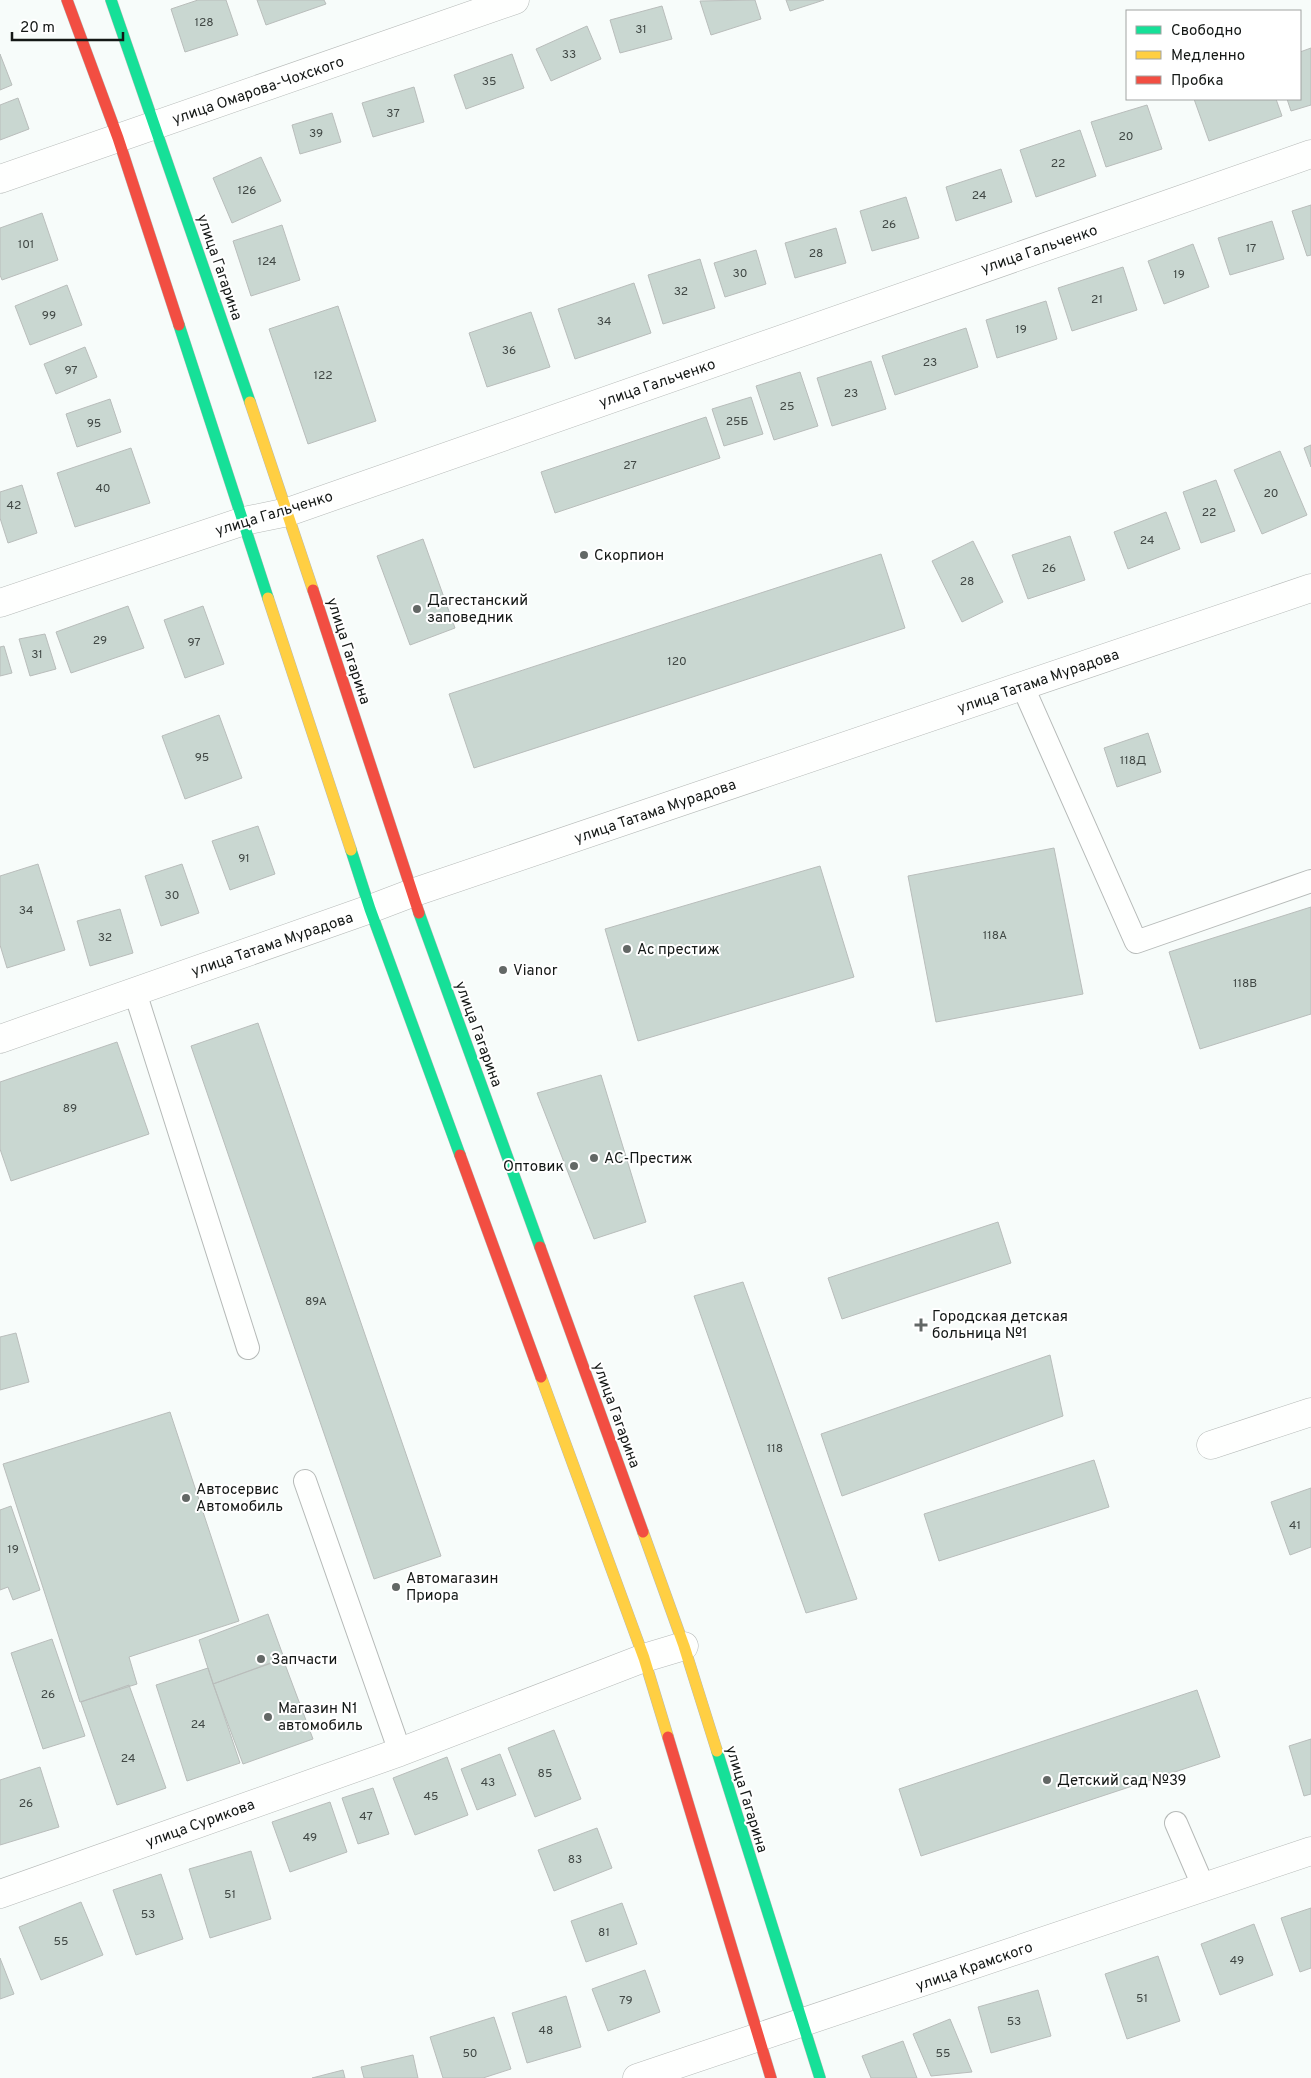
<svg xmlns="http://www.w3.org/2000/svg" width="1311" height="2078" viewBox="0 0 1311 2078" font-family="Overpass,sans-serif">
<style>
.building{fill:#c9d7d1;stroke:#b9bdbb}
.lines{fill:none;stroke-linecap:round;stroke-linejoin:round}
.lane-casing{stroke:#b6bab8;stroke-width:24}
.street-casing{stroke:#b6bab8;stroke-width:29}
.fast-casing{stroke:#b6bab8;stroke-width:12}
.slow-casing{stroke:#b6bab8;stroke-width:12}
.jam-casing{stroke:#b6bab8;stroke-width:12}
.lane{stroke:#fefffe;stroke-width:22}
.street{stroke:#fefffe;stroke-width:28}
.fast{stroke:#16e098;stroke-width:11}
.slow{stroke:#ffcf43;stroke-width:11}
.jam{stroke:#f24e42;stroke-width:11}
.poi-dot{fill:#636866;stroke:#fff;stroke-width:2}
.labels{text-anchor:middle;stroke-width:4;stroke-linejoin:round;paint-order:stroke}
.number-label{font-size:12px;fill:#414845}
.street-label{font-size:15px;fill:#141816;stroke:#fff}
.poi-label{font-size:15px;fill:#141816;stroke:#fff;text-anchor:start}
</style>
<rect width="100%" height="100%" fill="#f7fcfa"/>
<path class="building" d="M 198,0 L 226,0 L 238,35 L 185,52 L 171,9 Z
M 257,0 L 324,0 L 326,4 L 266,25 Z
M 755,0 L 761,19 L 711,35 L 700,1 Z
M 786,0 L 824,0 L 790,11 Z
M 662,6 L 672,39 L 620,53 L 610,20 Z
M 587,26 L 601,59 L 551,81 L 536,49 Z
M 1311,48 L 1311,105 L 1291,111 L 1287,99 L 1300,99 L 1300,52 Z
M 0,54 L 12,85 L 0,90 Z
M 512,54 L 524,88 L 466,109 L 454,75 Z
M 414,87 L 424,122 L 373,137 L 362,103 Z
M 18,98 L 29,129 L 0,140 L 0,105 Z
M 1194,99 L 1276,99 L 1282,116 L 1209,141 Z
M 1147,105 L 1162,149 L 1106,167 L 1091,122 Z
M 332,113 L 341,142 L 300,154 L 292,125 Z
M 1080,130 L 1096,176 L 1036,197 L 1020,150 Z
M 261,157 L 281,201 L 232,223 L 213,178 Z
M 1001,169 L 1012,202 L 956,221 L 946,187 Z
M 906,197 L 919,238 L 872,251 L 860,211 Z
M 1311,205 L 1311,255 L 1307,256 L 1292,211 Z
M 42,213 L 58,260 L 2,280 L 0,275 L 0,228 Z
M 1272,221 L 1284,259 L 1230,275 L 1218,238 Z
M 282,225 L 300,280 L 251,296 L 233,241 Z
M 836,228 L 846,263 L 795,278 L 785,243 Z
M 1193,244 L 1209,287 L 1164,304 L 1148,261 Z
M 756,250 L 766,284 L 725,297 L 714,263 Z
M 700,259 L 715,308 L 663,324 L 648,275 Z
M 1123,267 L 1137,310 L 1072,331 L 1058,288 Z
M 634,283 L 651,333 L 575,359 L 558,309 Z
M 67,285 L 82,325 L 30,345 L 15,306 Z
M 1046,301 L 1057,339 L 997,358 L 986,320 Z
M 338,306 L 376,421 L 308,444 L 269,329 Z
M 531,312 L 550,367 L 487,387 L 469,333 Z
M 966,328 L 978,367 L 895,395 L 882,356 Z
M 85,347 L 97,377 L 56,394 L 44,364 Z
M 871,361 L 886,409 L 832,426 L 817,378 Z
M 800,372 L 818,426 L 774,440 L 756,386 Z
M 751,397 L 763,434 L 724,446 L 712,409 Z
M 110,399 L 121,432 L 77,447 L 66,414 Z
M 706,417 L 720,458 L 555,513 L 541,472 Z
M 1311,445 L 1311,467 L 1304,448 Z
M 131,448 L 150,503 L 75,527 L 57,473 Z
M 1280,451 L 1307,515 L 1262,534 L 1234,470 Z
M 1216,480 L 1235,531 L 1201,543 L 1183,492 Z
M 22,485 L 37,533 L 8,543 L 0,518 L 0,492 Z
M 1166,512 L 1180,549 L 1128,569 L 1114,532 Z
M 1070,536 L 1085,580 L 1028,599 L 1012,555 Z
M 423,539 L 455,628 L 410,645 L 377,556 Z
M 973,541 L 1003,602 L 962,622 L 932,561 Z
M 881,554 L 905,628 L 474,768 L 449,694 Z
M 128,606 L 144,648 L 71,673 L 56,632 Z
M 203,606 L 224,664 L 185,678 L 164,620 Z
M 45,634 L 56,669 L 30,676 L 19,639 Z
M 4,646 L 12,673 L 0,676 L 0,647 Z
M 219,715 L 242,778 L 185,799 L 162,736 Z
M 1148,733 L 1161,772 L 1117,787 L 1104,748 Z
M 258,826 L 275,874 L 230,890 L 212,841 Z
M 1054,848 L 1083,994 L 936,1022 L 908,876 Z
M 38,864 L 65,950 L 7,968 L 0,945 L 0,876 Z
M 182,864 L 199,913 L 161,926 L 145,876 Z
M 820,866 L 854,977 L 638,1041 L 605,929 Z
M 1311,907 L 1311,1014 L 1200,1049 L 1169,952 Z
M 120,909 L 133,953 L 90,966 L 77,921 Z
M 258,1023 L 441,1556 L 374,1579 L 191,1046 Z
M 117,1042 L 149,1134 L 11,1181 L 0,1149 L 0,1082 Z
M 601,1075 L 646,1222 L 594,1239 L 537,1093 Z
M 998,1222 L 1011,1263 L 842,1319 L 828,1278 Z
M 743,1282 L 857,1599 L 806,1613 L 694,1296 Z
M 16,1333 L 29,1382 L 0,1390 L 0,1337 Z
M 1050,1355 L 1063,1416 L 842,1496 L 821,1434 Z
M 170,1412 L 239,1621 L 129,1657 L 137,1684 L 80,1702 L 3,1464 Z
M 1094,1460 L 1109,1507 L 939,1561 L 924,1514 Z
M 1311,1488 L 1311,1547 L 1290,1555 L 1271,1502 Z
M 11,1506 L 40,1590 L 13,1600 L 8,1587 L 0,1590 L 0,1510 Z
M 268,1614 L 284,1658 L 213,1684 L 199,1640 Z
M 52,1639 L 85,1736 L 43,1749 L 11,1653 Z
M 283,1659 L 313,1739 L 243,1764 L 213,1684 Z
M 208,1668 L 240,1763 L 187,1781 L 156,1685 Z
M 129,1685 L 166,1788 L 117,1805 L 81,1702 Z
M 1197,1690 L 1220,1757 L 921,1856 L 899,1789 Z
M 554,1730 L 581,1799 L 535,1817 L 508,1748 Z
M 1311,1739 L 1311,1794 L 1304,1796 L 1289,1746 Z
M 500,1754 L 516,1795 L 477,1810 L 461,1769 Z
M 447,1757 L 468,1815 L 415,1835 L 393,1778 Z
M 40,1767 L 59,1827 L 0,1845 L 0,1780 Z
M 373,1788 L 389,1834 L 358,1844 L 342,1798 Z
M 330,1802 L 347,1852 L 290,1872 L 272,1822 Z
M 597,1828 L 612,1868 L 554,1891 L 538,1850 Z
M 251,1851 L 271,1919 L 210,1938 L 189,1869 Z
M 161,1874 L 183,1939 L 136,1955 L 113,1890 Z
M 81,1902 L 103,1955 L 41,1980 L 19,1927 Z
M 622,1903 L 637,1944 L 586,1962 L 571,1921 Z
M 1311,1908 L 1311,1968 L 1300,1972 L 1281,1918 Z
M 1254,1924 L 1273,1975 L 1220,1995 L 1201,1944 Z
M 1158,1956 L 1180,2021 L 1127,2039 L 1105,1974 Z
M 0,1958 L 14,1994 L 0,1999 Z
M 645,1970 L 660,2012 L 608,2031 L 592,1989 Z
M 1038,1990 L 1051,2036 L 991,2053 L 978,2007 Z
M 566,1996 L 581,2047 L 527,2063 L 512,2013 Z
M 494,2017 L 511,2069 L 483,2078 L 443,2078 L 430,2037 Z
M 950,2019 L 972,2072 L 931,2076 L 913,2034 Z
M 903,2041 L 917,2078 L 871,2078 L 862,2056 Z
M 413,2055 L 418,2078 L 364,2078 L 361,2067 Z
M 343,2070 L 345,2078 L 312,2078 Z"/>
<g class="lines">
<g class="lane-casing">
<path id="lane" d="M 1023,687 L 1136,942 L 1311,881
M 135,992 L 248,1348
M 305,1481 L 400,1752
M 1176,1823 L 1204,1888"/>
</g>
<g class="street-casing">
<path id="street" d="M 0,179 L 515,0
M 0,603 L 244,521 L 288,512 L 1311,154
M 0,1039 L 370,909 L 412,893 L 1311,588
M 1211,1445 L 1311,1412
M 0,1894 L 400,1752 L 644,1658 L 684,1646
M 637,2078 L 1311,1851"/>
</g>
<g class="fast-casing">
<path id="fast" d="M 111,0 L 250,402
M 179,325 L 268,598
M 351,850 L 370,909 L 460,1155
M 419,913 L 540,1247
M 717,1751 L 820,2078"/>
</g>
<g class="slow-casing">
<path id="slow" d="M 250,402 L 313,590
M 268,598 L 351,850
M 541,1377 L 644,1658 L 668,1737
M 643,1532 L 684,1646 L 717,1751"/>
</g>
<g class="jam-casing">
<path id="jam" d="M 67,0 L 118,138 L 179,325
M 313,590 L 419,913
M 460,1155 L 541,1377
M 540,1247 L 643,1532
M 668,1737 L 771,2078"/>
</g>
<use href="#lane" class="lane"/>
<use href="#street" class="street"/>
<use href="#fast" class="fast"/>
<use href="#slow" class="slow"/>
<use href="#jam" class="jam"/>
</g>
<g class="poi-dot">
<circle cx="584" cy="555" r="5"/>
<circle cx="417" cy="609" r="5"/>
<circle cx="627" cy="949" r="5"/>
<circle cx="503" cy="970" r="5"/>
<circle cx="594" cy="1158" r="5"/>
<circle cx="574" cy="1166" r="5"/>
<path d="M918.5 1317.5h5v5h5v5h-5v5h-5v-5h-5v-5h5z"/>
<circle cx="186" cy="1498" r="5"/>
<circle cx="396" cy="1587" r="5"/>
<circle cx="261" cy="1659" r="5"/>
<circle cx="268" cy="1717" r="5"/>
<circle cx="1047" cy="1780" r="5"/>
</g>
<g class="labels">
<g class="number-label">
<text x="204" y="26">128</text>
<text x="641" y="33">31</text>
<text x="569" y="58">33</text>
<text x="489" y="85">35</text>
<text x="393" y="117">37</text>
<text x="316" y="137">39</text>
<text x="1126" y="140">20</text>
<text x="1058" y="167">22</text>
<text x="247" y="194">126</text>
<text x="979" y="199">24</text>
<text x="889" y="228">26</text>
<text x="26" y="248">101</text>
<text x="1251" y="252">17</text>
<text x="816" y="257">28</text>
<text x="267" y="265">124</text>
<text x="740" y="277">30</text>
<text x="1179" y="278">19</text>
<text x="681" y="295">32</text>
<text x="1097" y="303">21</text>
<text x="49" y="319">99</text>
<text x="604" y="325">34</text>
<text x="1021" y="333">19</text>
<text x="509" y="354">36</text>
<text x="930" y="366">23</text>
<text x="71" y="374">97</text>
<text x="323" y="379">122</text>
<text x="851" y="397">23</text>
<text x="787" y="410">25</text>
<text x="737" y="425">25Б</text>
<text x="94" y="427">95</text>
<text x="630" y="469">27</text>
<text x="103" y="492">40</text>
<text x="1271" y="497">20</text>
<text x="14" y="509">42</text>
<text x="1209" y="516">22</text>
<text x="1147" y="544">24</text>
<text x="1049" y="572">26</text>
<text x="967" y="585">28</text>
<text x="100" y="644">29</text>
<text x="194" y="646">97</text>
<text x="37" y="658">31</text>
<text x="677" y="665">120</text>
<text x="202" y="761">95</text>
<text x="1133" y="764">118Д</text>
<text x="244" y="862">91</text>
<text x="172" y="899">30</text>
<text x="26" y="914">34</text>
<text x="995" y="939">118А</text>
<text x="105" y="941">32</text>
<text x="1245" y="987">118В</text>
<text x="70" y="1112">89</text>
<text x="316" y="1305">89А</text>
<text x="775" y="1452">118</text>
<text x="1295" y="1529">41</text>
<text x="13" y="1553">19</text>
<text x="48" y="1698">26</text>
<text x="198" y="1728">24</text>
<text x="128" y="1762">24</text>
<text x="545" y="1777">85</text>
<text x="488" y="1786">43</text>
<text x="431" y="1800">45</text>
<text x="26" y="1807">26</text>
<text x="366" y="1820">47</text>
<text x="310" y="1841">49</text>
<text x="575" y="1863">83</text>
<text x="230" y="1898">51</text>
<text x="148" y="1918">53</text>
<text x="604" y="1936">81</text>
<text x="61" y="1945">55</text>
<text x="1237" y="1964">49</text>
<text x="1142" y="2002">51</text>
<text x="626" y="2004">79</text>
<text x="1014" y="2025">53</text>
<text x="546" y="2034">48</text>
<text x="470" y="2057">50</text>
<text x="943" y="2057">55</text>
</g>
<g class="street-label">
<text transform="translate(258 90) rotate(-19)" y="5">улица Омарова-Чохского</text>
<text transform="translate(1039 249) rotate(-19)" y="5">улица Гальченко</text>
<text transform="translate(220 267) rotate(71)" y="5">улица Гагарина</text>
<text transform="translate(657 383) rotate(-19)" y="5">улица Гальченко</text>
<text transform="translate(274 513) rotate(-17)" y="5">улица Гальченко</text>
<text transform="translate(349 651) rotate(72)" y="5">улица Гагарина</text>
<text transform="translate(1038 681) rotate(-19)" y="5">улица Татама Мурадова</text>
<text transform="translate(655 811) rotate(-19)" y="5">улица Татама Мурадова</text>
<text transform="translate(272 944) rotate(-19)" y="5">улица Татама Мурадова</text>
<text transform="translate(479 1034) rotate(70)" y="5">улица Гагарина</text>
<text transform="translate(617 1415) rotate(70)" y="5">улица Гагарина</text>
<text transform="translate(747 1799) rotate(73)" y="5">улица Гагарина</text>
<text transform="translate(200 1823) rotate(-20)" y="5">улица Сурикова</text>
<text transform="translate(974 1966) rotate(-19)" y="5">улица Крамского</text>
</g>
<g class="poi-label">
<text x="594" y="560">Скорпион</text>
<text x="427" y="605">Дагестанский<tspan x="427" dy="17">заповедник</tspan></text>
<text x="637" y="954">Ас престиж</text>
<text x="513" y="975">Vianor</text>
<text x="604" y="1163">АС-Престиж</text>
<text x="564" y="1171" text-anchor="end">Оптовик</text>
<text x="932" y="1321">Городская детская<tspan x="932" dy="17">больница №1</tspan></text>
<text x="196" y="1494">Автосервис<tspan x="196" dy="17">Автомобиль</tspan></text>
<text x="406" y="1583">Автомагазин<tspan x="406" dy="17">Приора</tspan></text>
<text x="271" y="1664">Запчасти</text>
<text x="278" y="1713">Магазин N1<tspan x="278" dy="17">автомобиль</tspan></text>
<text x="1057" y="1785">Детский сад №39</text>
</g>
</g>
<rect x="1126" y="10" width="175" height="90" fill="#ffffff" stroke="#a1a3a2"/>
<rect x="1136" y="26" width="25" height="8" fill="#16e098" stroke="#a1a3a2"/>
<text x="1171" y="35" font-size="15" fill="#141816">Свободно</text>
<rect x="1136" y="51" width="25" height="8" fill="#ffcf43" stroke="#a1a3a2"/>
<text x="1171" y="60" font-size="15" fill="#141816">Медленно</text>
<rect x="1136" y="76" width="25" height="8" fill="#f24e42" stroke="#a1a3a2"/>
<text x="1171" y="85" font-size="15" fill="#141816">Пробка</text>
<path d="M12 32v8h111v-8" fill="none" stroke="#141816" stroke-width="2.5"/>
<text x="20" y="32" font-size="15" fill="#141816" stroke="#ffffff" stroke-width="4" paint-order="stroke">20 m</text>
</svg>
